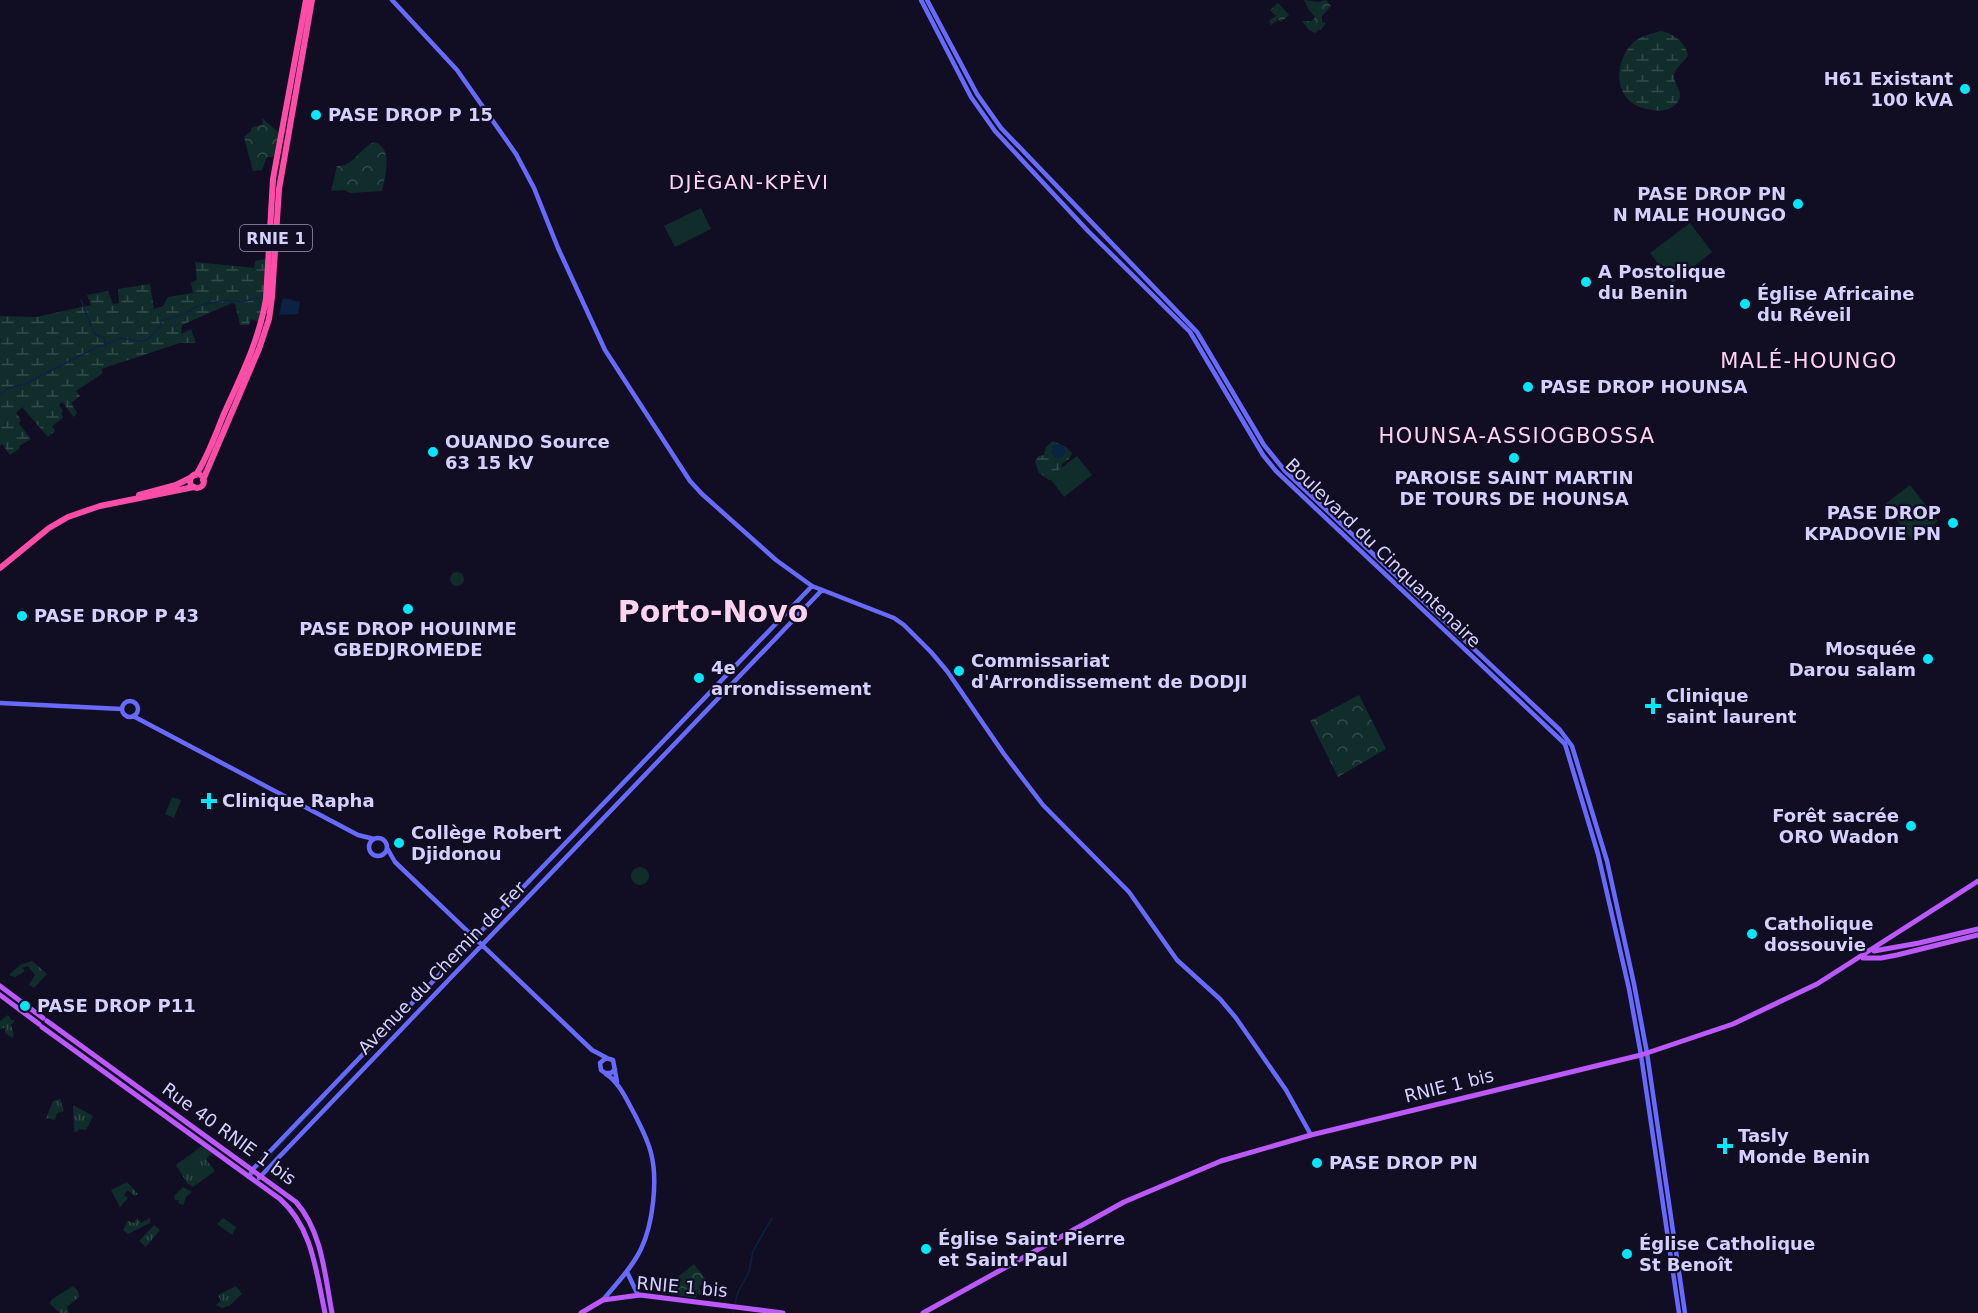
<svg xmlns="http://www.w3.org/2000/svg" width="1978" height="1313" viewBox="0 0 1978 1313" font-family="'DejaVu Sans',sans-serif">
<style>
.grass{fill:url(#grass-tufts)}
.forest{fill:url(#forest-crowns)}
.wetland{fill:url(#wetland-marsh)}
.garden{fill:#112d2b}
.water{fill:#0c2245}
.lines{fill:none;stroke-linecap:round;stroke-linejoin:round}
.stream{stroke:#0c2245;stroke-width:1.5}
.secondary{stroke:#6869fe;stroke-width:4.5}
.primary{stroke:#bb58fe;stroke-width:5}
.highway{stroke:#fe4da7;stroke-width:6}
.poi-dot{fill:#02e8fa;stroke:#110e23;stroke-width:2}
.labels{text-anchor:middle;stroke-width:4.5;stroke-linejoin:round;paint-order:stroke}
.shield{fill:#110e23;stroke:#9a96bd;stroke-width:1.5}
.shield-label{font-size:16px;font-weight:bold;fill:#d5d1ff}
.poi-label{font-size:18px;font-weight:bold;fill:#d5d1ff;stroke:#110e23;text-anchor:start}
.street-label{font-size:18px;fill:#d5d1ff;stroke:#110e23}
.neighbourhood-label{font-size:20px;letter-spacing:1.5px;fill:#ffd3f0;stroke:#110e23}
.quarter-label{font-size:21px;letter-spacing:1.5px;fill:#ffd3f0;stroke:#110e23}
.town-label{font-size:30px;font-weight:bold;fill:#ffd3f0;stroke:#110e23}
</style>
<defs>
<pattern id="grass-tufts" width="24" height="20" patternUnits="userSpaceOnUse" patternTransform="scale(1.5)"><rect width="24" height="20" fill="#112d2b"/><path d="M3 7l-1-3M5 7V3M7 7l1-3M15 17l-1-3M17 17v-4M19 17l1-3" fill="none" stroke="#334a4b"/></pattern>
<pattern id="forest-crowns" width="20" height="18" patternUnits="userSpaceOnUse" patternTransform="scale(1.5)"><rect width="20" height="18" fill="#112d2b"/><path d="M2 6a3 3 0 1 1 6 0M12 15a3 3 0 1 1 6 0" fill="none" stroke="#334a4b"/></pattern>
<pattern id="wetland-marsh" width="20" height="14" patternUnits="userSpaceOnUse" patternTransform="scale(1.5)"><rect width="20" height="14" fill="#112d2b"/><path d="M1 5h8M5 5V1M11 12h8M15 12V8" fill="none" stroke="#334a4b"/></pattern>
</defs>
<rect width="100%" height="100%" fill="#110e23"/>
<path class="grass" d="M 32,961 L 47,974 L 34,988 L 29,985 L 35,975 L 28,966 L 22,968 L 25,971 L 15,977 L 9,975 L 20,965 Z
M 8,1015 L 11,1020 L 15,1020 L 11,1025 L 14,1035 L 12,1038 L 5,1033 L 5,1028 L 0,1029 L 0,1021 Z
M 60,1099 L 64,1111 L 57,1113 L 55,1120 L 46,1118 L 53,1101 Z
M 73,1105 L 93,1116 L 86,1130 L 79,1129 L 77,1132 L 74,1131 Z
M 202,1146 L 212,1153 L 206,1159 L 215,1171 L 193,1187 L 187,1183 L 176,1165 Z
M 127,1182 L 138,1194 L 135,1196 L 128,1190 L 124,1195 L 128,1198 L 120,1207 L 111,1190 Z
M 183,1187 L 192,1192 L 186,1197 L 183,1205 L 178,1203 L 179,1200 L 175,1200 L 174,1196 Z
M 137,1218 L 141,1223 L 150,1218 L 150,1223 L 128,1234 L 123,1230 L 128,1221 L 134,1223 Z
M 223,1218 L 236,1227 L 232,1235 L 217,1224 Z
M 154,1225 L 160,1230 L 146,1247 L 139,1241 Z
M 73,1286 L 78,1291 L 79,1297 L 67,1307 L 69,1313 L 60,1313 L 50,1304 L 51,1300 Z
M 236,1286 L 242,1294 L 229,1306 L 222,1308 L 216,1305 L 221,1301 L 218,1295 Z"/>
<path class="forest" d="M 1304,0 L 1318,2 L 1326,0 L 1331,6 L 1322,16 L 1322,22 L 1326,23 L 1320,31 L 1319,29 L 1315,33 L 1309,30 L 1302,21 L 1312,21 L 1315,17 L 1309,10 Z
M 1278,3 L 1289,15 L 1281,22 L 1277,18 L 1278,20 L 1271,25 L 1269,21 L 1276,16 L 1270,10 Z
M 262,118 L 279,133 L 277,157 L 267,157 L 262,170 L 253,171 L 244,137 L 251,131 L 251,128 L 263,124 Z
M 374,142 C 394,148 385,175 382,191 L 350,193 L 344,190 L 331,191 L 337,166 C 353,167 360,148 374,142 Z
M 1359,695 L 1386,749 L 1338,777 L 1310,721 Z
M 694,1264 L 707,1281 L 699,1286 L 702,1295 L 697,1294 L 696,1298 L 659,1292 Z"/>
<path class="wetland" d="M 1661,31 C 1674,34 1684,41 1688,55 C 1685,62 1673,69 1674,77 C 1675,87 1685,92 1677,103 C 1671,110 1662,112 1652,110 C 1645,109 1637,107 1631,102 C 1612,87 1618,55 1635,41 C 1642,36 1652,33 1661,31 Z
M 269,258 L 267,295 L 259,322 L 251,319 L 249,325 L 240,325 L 235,304 L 232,303 L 182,325 L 181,334 L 191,329 L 196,343 L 180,343 L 101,369 L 103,373 L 76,391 L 80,396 L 71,403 L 77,413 L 74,417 L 62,402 L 59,405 L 63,411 L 61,413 L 63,418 L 52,426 L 55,431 L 48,437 L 22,407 L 16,413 L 21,420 L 19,424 L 31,439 L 19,446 L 20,448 L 10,455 L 2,444 L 0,446 L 0,316 L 36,317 L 91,305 L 87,295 L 108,291 L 113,304 L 119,303 L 118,289 L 150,284 L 154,309 L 163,306 L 168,297 L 193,293 L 191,283 L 197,280 L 195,262 L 254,268 L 255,261 Z
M 1053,441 L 1066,447 L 1072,453 L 1069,459 L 1062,464 L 1060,475 L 1049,480 L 1039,473 L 1035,462 L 1038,456 L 1044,455 L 1046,447 Z"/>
<path class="garden" d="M 701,208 L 711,229 L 675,247 L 664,226 Z
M 1690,223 L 1712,252 L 1673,283 L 1650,253 Z
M 1077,456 L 1092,475 L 1064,497 L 1049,477 Z
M 1910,485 L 1938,521 L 1912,540 L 1885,504 Z
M450 579a7 7 0 1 1 14 0a7 7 0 1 1-14 0Z
M 172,797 L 181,800 L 174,818 L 165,814 Z
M631 876a9 9 0 1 1 18 0a9 9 0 1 1-18 0Z"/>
<path class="water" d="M 283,298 L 300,302 L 298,314 L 279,315 Z
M1051 451a7 7 0 1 1 14 0a7 7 0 1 1-14 0Z"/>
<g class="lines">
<path class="stream" d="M 106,344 L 121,338 L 139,341 L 147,340 L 161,326 L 161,321 L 184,314 L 199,305 L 227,300 L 241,302 L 263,297
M 0,395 L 7,389 L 25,384 L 99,346 L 106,346 L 103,337 L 96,335 L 93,331 L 81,300
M 462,955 L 474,942
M 258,1168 L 326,1097
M 735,1303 L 738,1292 L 749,1272 L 753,1251 L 772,1218
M 733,1313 L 734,1311"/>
<path class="secondary" d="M 392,0 L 457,70 L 516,154 L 534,188 L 558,248 L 605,350 L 690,481 L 702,494 L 776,560 L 812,586 L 894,618 L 904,625 L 931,652 L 947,671 L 1004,754 L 1043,805 L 1129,892 L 1177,960 L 1220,999 L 1236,1018 L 1286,1090 L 1311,1135
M 921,0 L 971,97 L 995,131 L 1088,231 L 1190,332 L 1263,455 L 1276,471 L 1565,744 L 1598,854 L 1629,989 L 1641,1055 L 1679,1313
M 927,0 L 977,94 L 1001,128 L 1197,332 L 1264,445 L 1285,471 L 1560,730 L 1572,746 L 1607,861 L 1634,984 L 1647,1053 L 1685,1313
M122 709a8 8 0 1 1 16 0a8 8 0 1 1-16 0Z
M 0,703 L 122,709
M 133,716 L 358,835 L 374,839
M369 847a9 9 0 1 1 18 0a9 9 0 1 1-18 0Z
M 387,848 L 395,862 L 592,1050 L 607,1058
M 615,1069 L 611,1073 L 605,1073 L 601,1070 L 600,1063 L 606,1058 L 613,1060 L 617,1082
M 249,1177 L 253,1169 L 812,586
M 259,1178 L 822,590
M 627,1272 L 638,1295
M 603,1300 C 616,1284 632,1268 641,1249 C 653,1224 658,1180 651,1153 C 648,1140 641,1127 635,1115 C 627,1101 620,1083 606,1074"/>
<path class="primary" d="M 1874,951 L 1919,943 L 1978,929
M 1863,958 L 1881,958 L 1897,955 L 1978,935
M 0,986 L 43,1018
M 0,995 L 39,1024
M 47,1021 L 296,1202 C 322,1231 325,1276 332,1313
M 42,1027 L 280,1199 C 313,1228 316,1272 325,1313
M 581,1313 L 603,1300 L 640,1295 L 783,1313
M 923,1313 L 1124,1202 L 1221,1161 L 1311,1135 L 1641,1055 L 1733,1024 L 1817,984 L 1978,881"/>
<path class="highway" d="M190 481a7 7 0 1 1 14 0a7 7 0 1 1-14 0Z
M 196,475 C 208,456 215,436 223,416 C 240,378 259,341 266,299 L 273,179 L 306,0
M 203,480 L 259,349 L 269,319 L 272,297 L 279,189 L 312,0
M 139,495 L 176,485 L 192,477
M 0,568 L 49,528 L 68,517 L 100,506 L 194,487"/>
</g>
<g class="poi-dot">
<circle cx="1965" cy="89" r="6"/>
<circle cx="316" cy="115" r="6"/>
<circle cx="1798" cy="204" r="6"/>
<circle cx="1586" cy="282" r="6"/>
<circle cx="1745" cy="304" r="6"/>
<circle cx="1528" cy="387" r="6"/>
<circle cx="433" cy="452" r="6"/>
<circle cx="1514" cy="458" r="6"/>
<circle cx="1953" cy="523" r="6"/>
<circle cx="408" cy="609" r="6"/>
<circle cx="22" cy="616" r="6"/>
<circle cx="1928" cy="659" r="6"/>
<circle cx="959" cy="671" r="6"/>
<circle cx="699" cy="678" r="6"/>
<path d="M1650 697h6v6h6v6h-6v6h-6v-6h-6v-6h6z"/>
<path d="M206 792h6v6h6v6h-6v6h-6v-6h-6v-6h6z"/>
<circle cx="1911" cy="826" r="6"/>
<circle cx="399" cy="843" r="6"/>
<circle cx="1752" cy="934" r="6"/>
<circle cx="25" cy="1006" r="6"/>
<path d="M1722 1137h6v6h6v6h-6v6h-6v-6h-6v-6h6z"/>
<circle cx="1317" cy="1163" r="6"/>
<circle cx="926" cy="1249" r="6"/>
<circle cx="1627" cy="1254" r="6"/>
</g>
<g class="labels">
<rect class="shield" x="240" y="225" width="72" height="26" rx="4.5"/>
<g class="shield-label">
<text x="276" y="244">RNIE 1</text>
</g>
<g class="poi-label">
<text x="1953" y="85" text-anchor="end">H61 Existant<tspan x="1953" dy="21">100 kVA</tspan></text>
<text x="328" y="121">PASE DROP P 15</text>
<text x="1786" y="200" text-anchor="end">PASE DROP PN<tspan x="1786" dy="21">N MALE HOUNGO</tspan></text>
<text x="1598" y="278">A Postolique<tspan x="1598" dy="21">du Benin</tspan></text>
<text x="1757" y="300">Église Africaine<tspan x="1757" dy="21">du Réveil</tspan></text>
<text x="1540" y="393">PASE DROP HOUNSA</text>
<text x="445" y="448">OUANDO Source<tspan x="445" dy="21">63 15 kV</tspan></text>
<text x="1514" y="484" text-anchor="middle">PAROISE SAINT MARTIN<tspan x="1514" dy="21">DE TOURS DE HOUNSA</tspan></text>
<text x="1941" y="519" text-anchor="end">PASE DROP<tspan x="1941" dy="21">KPADOVIE PN</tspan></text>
<text x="34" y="622">PASE DROP P 43</text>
<text x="408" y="635" text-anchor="middle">PASE DROP HOUINME<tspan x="408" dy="21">GBEDJROMEDE</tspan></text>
<text x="1916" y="655" text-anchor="end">Mosquée<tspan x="1916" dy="21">Darou salam</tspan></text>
<text x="971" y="667">Commissariat<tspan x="971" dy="21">d'Arrondissement de DODJI</tspan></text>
<text x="711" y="674">4e<tspan x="711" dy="21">arrondissement</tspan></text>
<text x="1666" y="702">Clinique<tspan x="1666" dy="21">saint laurent</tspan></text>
<text x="222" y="807">Clinique Rapha</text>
<text x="1899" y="822" text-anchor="end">Forêt sacrée<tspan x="1899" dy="21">ORO Wadon</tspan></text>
<text x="411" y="839">Collège Robert<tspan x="411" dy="21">Djidonou</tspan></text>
<text x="1764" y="930">Catholique<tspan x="1764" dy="21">dossouvie</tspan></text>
<text x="37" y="1012">PASE DROP P11</text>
<text x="1738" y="1142">Tasly<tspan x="1738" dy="21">Monde Benin</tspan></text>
<text x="1329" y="1169">PASE DROP PN</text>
<text x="938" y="1245">Église Saint Pierre<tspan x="938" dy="21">et Saint Paul</tspan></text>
<text x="1639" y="1250">Église Catholique<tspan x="1639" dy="21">St Benoît</tspan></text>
</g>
<g class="street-label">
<text transform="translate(1383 553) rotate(44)" y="6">Boulevard du Cinquantenaire</text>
<text transform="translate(442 968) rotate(-46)" y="6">Avenue du Chemin de Fer</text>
<text transform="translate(1449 1086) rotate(-14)" y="6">RNIE 1 bis</text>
<text transform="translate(229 1134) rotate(36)" y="6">Rue 40 RNIE 1 bis</text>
<text transform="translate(682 1287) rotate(5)" y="6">RNIE 1 bis</text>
</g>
<g class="neighbourhood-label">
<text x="749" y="189">DJÈGAN-KPÈVI</text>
</g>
<g class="quarter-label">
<text x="1809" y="368">MALÉ-HOUNGO</text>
<text x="1517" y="443">HOUNSA-ASSIOGBOSSA</text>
</g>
<g class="town-label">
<text x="713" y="622">Porto-Novo</text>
</g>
</g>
</svg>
